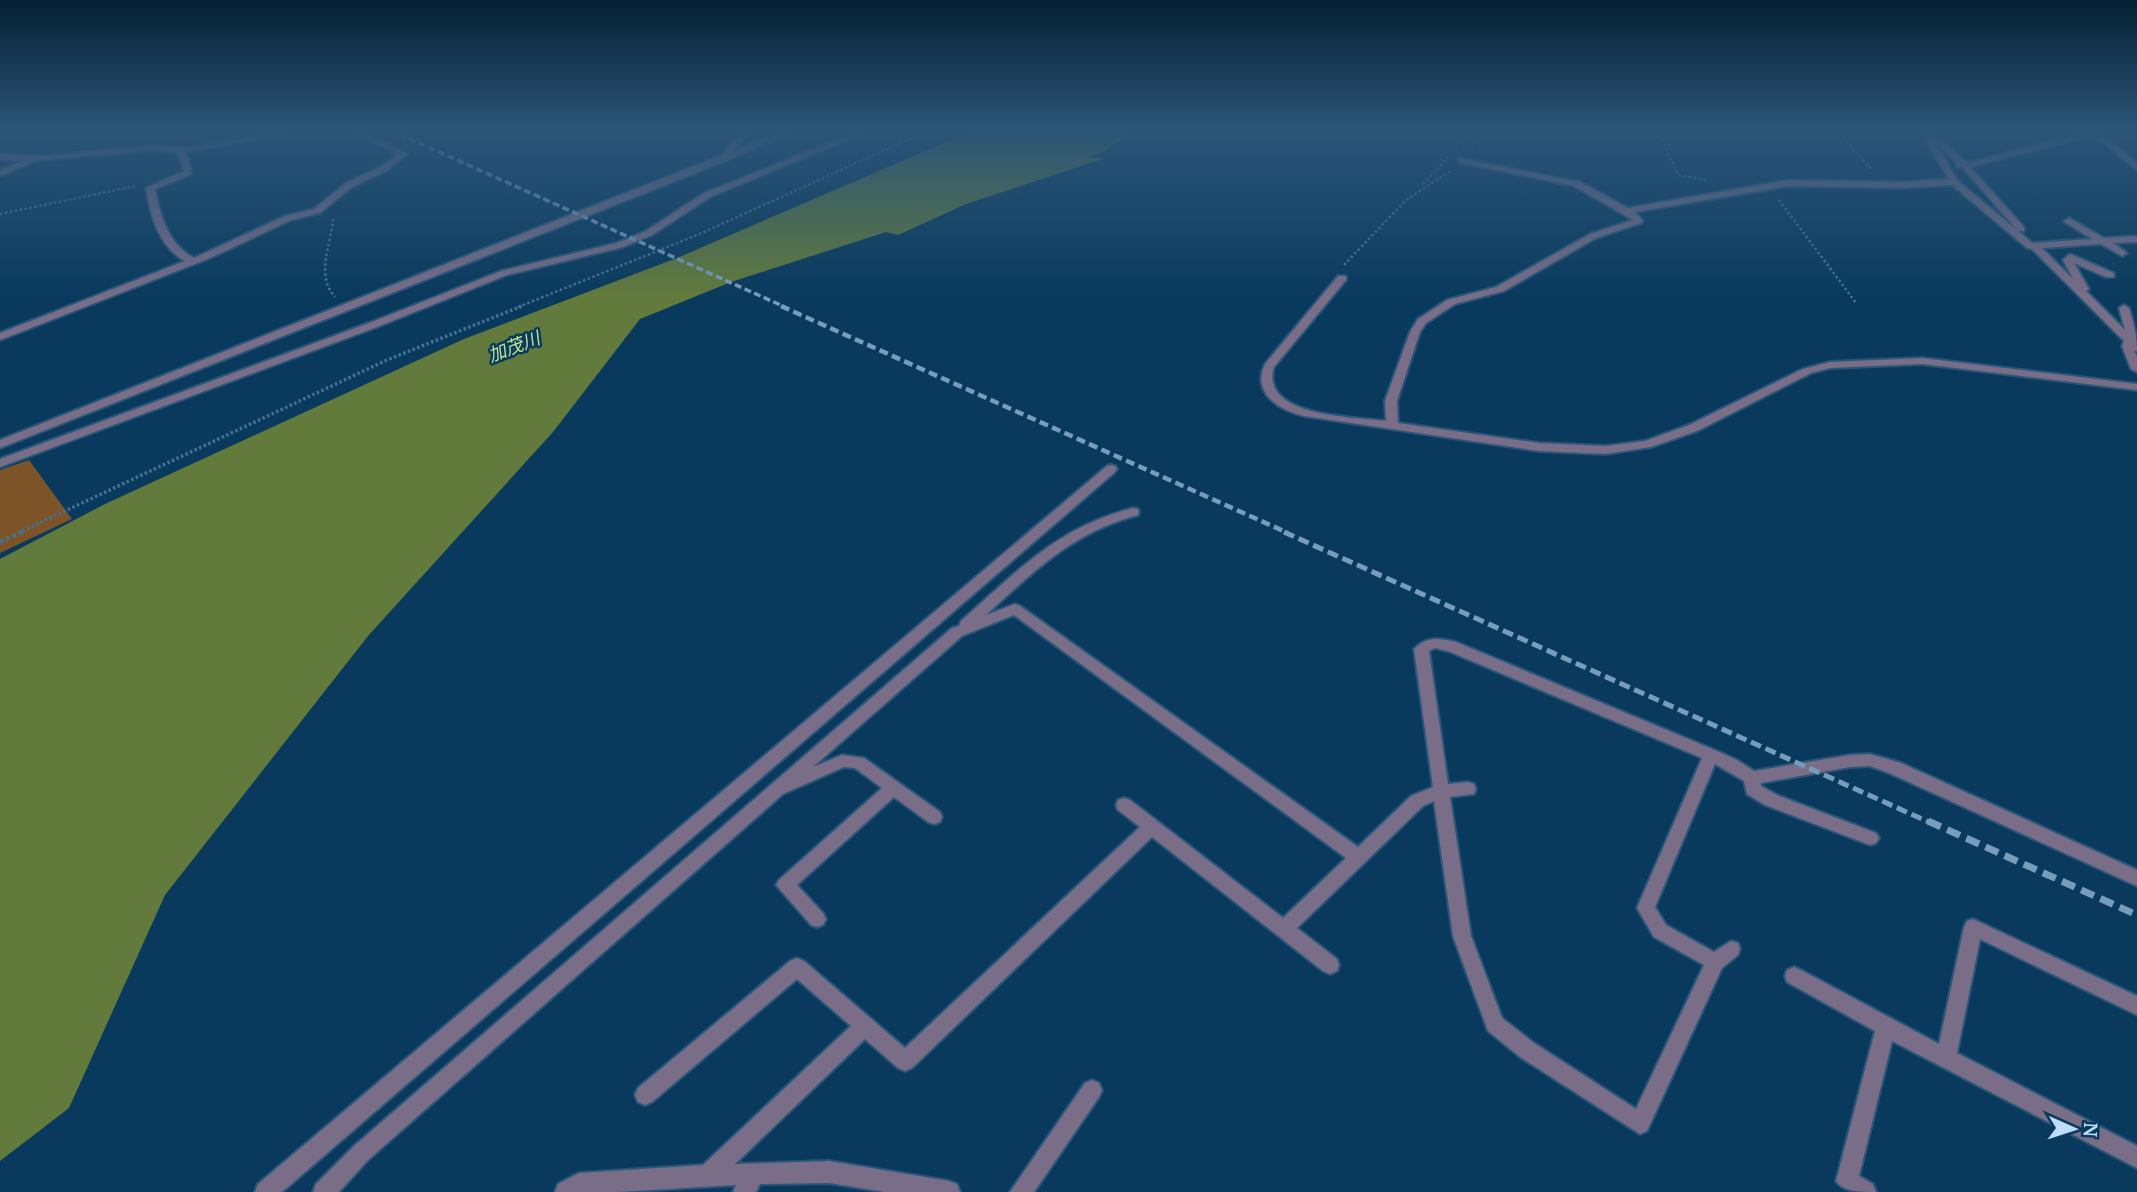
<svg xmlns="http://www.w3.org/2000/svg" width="2137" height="1192" viewBox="0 0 2137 1192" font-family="'PT Serif','Noto Sans JP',serif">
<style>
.green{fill:#7c5427}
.water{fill:#627a3c}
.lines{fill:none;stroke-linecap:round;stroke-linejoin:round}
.minor-casing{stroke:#2a5779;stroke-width:4}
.tertiary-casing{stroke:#2a5779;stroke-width:4}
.path-far2{stroke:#467192;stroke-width:2.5;stroke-dasharray:2.5 2.5;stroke-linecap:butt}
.path-far1{stroke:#467192;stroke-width:3.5;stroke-dasharray:2.5 2.5;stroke-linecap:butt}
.path{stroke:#467192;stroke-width:4.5;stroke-dasharray:3.5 3.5;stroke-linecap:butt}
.minor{fill:#796d87;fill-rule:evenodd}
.tertiary{fill:#796d87;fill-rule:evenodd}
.rail-far3{stroke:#789dbc;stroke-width:3.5;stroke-dasharray:7 3.5;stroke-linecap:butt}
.rail-far2{stroke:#789dbc;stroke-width:4.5;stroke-dasharray:9 4.5;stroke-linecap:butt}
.rail-far1{stroke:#789dbc;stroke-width:5;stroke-dasharray:11 5;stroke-linecap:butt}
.rail{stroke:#789dbc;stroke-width:7;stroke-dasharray:14 7;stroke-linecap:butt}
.labels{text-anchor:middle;stroke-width:5;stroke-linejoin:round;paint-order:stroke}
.far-water-label{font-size:18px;font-style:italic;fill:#c1e58b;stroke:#093a5d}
</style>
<rect width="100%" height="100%" fill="#093a5d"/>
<path class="green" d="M 29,460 L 72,519 L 0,553 L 0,470 Z"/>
<path class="water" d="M 974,130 L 1117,130 L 1115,132 L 1131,134 L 1104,151 L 1089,157 L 1105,158 L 966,204 L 898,235 L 886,232 L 731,282 L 640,319 L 553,432 L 368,636 L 165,895 L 69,1108 L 0,1161 L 0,559 L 105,504 L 464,339 L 677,258 Z"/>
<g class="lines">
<g class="minor-casing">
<path id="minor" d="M 289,130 L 306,130 L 186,152 L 192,174 L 155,189 C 160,216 168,244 194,258 L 285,216 L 314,209 L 346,183 L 380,167 L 398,154 L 349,130 L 359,130 L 408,154 L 386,171 L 352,187 L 320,213 L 291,220 L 210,258 L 0,340 L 0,333 L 185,261 C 159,247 150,215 146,188 L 184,171 L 177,152 L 151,150 L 35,161 L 0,176 L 0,170 L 23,161 L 0,160 L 0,154 L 46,156 L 151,146 L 189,148 Z
M 861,130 L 872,130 L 710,197 L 652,235 L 623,247 L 507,275 L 377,327 L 0,467 L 0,459 L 369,323 L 501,271 L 617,243 L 646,231 L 704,193 Z
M 1921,130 L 1930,130 L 1966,162 L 1976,161 L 2089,130 L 2098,130 L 2137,163 L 2137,170 L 2094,135 L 1970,167 L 2024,227 L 2024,231 L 2018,231 L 2032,243 L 2092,239 L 2066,223 L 2064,221 L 2069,218 L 2104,238 L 2137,236 L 2137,242 L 2113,243 L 2127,253 L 2122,256 L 2101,244 L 2042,248 L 2073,279 L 2063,260 L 2070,254 L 2114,273 L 2114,277 L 2106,277 L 2074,263 L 2089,289 L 2086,291 L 2125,330 L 2119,308 L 2124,305 L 2129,308 C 2134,324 2137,336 2137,351 L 2134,351 L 2137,356 L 2137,372 L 2131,369 L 2122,346 L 2124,341 L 2032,249 L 2027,248 L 1952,185 L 1901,188 L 1788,186 L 1635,212 L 1643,221 L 1641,223 L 1596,238 L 1504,291 L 1455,304 L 1426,323 L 1420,332 L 1397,401 L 1398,423 L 1539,443 L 1605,446 L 1645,441 L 1689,425 L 1803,369 L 1830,362 L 1922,358 L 2137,384 L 2137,390 L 1922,364 L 1830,368 L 1811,373 L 1697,431 L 1651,447 L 1605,454 L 1539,451 L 1304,416 C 1279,410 1251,393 1265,364 L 1338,276 L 1346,276 L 1346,280 L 1274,367 C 1259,417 1354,417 1386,421 L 1385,401 L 1410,332 L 1418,319 L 1447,300 L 1496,287 L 1590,234 L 1633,220 L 1574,186 L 1462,163 L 1459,162 L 1459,158 L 1580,182 L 1628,208 L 1788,180 L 1901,182 L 1949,179 L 1927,143 L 1932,141 ZM 1936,144 L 1957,163 L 1956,167 L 1962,167 L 2017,230 L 1958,181 Z
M 1111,465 L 1115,466 L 1117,469 L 1115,472 L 282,1192 L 255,1192 L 258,1184 L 1107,466 Z
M 1133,508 L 1138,509 L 1139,512 L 1138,515 C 1073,532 1034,571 986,615 L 1015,604 L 1020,606 L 1358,847 L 1411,796 L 1433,787 L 1414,649 C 1426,636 1440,638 1456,642 L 1717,751 L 1737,760 L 1754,771 L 1850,755 L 1870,754 L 1901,763 L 2137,870 L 2137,886 L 1889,773 L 1870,766 L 1850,767 L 1761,783 L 1761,786 L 1777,795 L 1876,833 L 1879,838 L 1876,843 L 1870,845 L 1765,805 L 1747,794 L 1744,781 L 1715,764 L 1655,907 L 1666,925 L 1714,952 L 1731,941 L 1738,943 L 1740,949 L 1738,955 L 1722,968 L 1647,1131 L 1640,1134 L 1520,1057 L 1488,1031 L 1453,936 L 1434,801 L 1423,806 L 1297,928 L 1337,959 L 1339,965 L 1337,971 L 1330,974 L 1323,971 L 1152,837 L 912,1068 L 905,1071 L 898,1068 L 865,1039 L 735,1164 L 829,1161 L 949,1181 L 957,1184 L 960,1192 L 885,1192 L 829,1183 L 760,1184 L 756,1192 L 733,1192 L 736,1185 L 618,1192 L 555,1192 L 558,1184 L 579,1173 L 703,1165 L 851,1026 L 797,979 L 652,1102 L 645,1105 L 638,1102 L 635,1095 L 638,1088 L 790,961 L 797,958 L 804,961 L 905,1048 L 1140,827 L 1118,810 L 1116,805 L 1118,800 L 1124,798 L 1130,800 L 1283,918 L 1346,858 L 1014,615 L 962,636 L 813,767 L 842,755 L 864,758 L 940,812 L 942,817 L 940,822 L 934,824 L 928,822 L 894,797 L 797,885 L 823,913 L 826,919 L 823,925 L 817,927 L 811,925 L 776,885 L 779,880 L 882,788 L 855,768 L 844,767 L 783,794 L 368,1160 L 339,1192 L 313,1192 L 316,1184 L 354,1146 L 952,628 L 959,626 L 961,621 C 1018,571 1056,528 1133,508 ZM 1435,648 L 1448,651 L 1702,758 L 1637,908 L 1654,937 L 1704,965 L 1636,1109 L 1534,1043 L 1502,1018 L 1471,936 L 1450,797 L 1474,794 L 1476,789 L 1474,784 L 1468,782 L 1448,784 L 1429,651 Z
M 1973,919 L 2137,996 L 2137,1015 L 1980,939 L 1957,1053 L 2137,1146 L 2137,1168 L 1892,1041 L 1859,1176 L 1873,1184 L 1876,1192 C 1861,1192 1843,1192 1836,1181 L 1875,1031 L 1787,982 L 1785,976 L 1787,970 L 1794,967 L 1801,970 L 1939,1044 L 1964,927 L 1967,921 Z
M 1092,1080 L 1099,1083 L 1102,1090 L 1099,1097 L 1034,1192 L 1010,1192 L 1085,1083 Z"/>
</g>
<g class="tertiary-casing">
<path id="tertiary" d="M 742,130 L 750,130 L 734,150 L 786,130 L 797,130 L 726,161 L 0,448 L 0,440 L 722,155 Z"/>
</g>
<path class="path-far2" d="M 1658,130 L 1678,175 L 1706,180
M 1809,130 L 1840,135 L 1872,170
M 1456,148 L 1471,130
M 1472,148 L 1487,130
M 1423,184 L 1448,157
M 1779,200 L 1856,303
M 0,214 L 136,186
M 333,219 C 331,246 315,274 335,297
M 1344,265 L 1406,200 L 1452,170
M 518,307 L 702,233 L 929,130"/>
<path class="path-far1" d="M 18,533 L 387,360 L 522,306"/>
<path class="path" d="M 0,542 L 22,532"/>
<use href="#minor" class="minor"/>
<use href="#tertiary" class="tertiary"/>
<path class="rail-far3" d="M 390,130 L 785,307"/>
<path class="rail-far2" d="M 781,306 L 1288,533"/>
<path class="rail-far1" d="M 1284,532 L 1931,823"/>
<path class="rail" d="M 1928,821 L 2137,915"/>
</g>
<linearGradient id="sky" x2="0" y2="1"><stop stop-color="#052033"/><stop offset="0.44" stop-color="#2c5578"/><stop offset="1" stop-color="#2c5578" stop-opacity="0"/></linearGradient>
<rect width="2137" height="297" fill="url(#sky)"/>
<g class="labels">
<g class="far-water-label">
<text transform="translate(514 347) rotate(-21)" y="6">加茂川</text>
</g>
</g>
<g transform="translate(2074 1129) rotate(93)" stroke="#093a5d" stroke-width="5" paint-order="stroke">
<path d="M0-5L12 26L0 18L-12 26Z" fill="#bfddf9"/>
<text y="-10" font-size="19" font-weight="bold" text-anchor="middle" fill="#bfddf9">N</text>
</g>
</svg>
